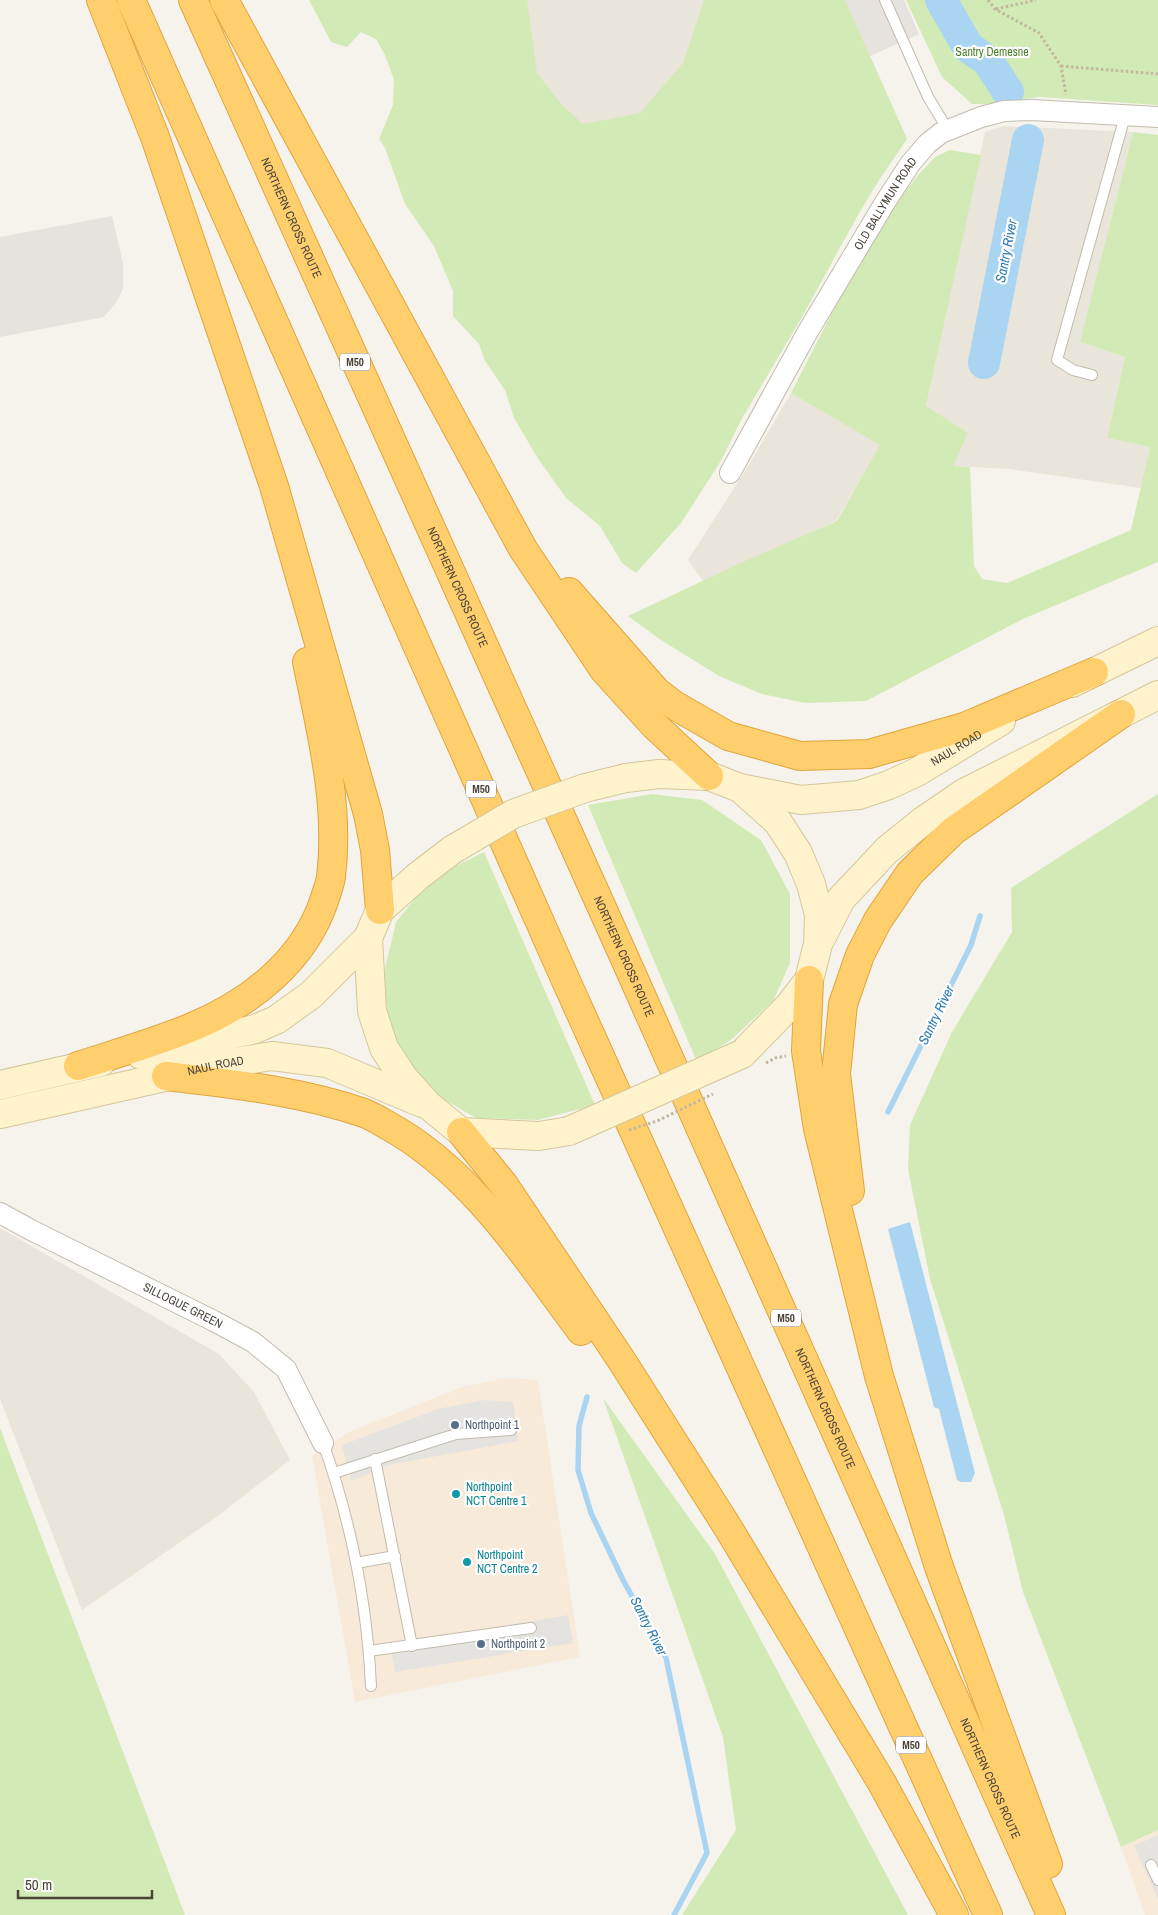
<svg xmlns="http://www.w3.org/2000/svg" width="1158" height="1915" viewBox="0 0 1158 1915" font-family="'Archivo Narrow',sans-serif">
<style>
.residential{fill:#eae5da}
.commercial{fill:#f7ead8}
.industrial{fill:#e6e2dd}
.green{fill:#d2eab5}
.parking{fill:#e5e3e0}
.water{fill:#a9d4f2}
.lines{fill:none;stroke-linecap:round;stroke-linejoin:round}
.stream{stroke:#a9d4f2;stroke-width:5.5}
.river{stroke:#a9d4f2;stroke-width:32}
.lane-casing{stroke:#c2bbae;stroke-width:12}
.street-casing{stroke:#c2bbae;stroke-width:22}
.secondary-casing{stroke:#d6c79b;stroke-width:30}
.highway-casing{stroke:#e0a43c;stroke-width:30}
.path{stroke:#c4b79f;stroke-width:3;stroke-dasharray:2.5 2.5;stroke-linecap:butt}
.lane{stroke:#fff;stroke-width:10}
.street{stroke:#fff;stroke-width:20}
.secondary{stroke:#fff3cd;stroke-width:28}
.highway{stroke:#ffcf6e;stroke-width:28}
.secondary-bridge-casing{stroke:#d6c79b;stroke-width:30;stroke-linecap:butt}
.path-bridge{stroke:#c4b79f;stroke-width:3;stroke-dasharray:2.5 2.5;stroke-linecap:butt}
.secondary-bridge{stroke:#fff3cd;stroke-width:28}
.service-dot{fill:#5c6f8a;stroke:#fff;stroke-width:2}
.culture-dot{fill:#0f9aa8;stroke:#fff;stroke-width:2}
.labels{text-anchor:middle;stroke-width:4.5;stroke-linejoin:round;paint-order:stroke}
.shield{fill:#fff;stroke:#817c74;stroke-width:1}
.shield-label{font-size:11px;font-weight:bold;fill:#4b4439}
.park-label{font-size:12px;fill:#4a7f2a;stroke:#fff}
.street-label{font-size:12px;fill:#4b4439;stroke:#fff}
.service-label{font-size:12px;fill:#4e5e75;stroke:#fff;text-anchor:start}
.culture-label{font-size:12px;fill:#0d838f;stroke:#fff;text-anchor:start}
.water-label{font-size:14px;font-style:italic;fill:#2e7ab2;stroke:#fff}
</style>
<rect width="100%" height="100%" fill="#f6f3ec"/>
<path class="residential" d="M 523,0 L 845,0 L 907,139 L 587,146 L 534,73 Z
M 1003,126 L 1133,132 L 1080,342 L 1125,357 L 1107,438 L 1150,447 L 1141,488 L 1009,469 L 953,466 L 926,406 L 985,132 Z
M 791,393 L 881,445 L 836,521 L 703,581 L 688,560 L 747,468 Z
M 0,1228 L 219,1354 L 254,1392 L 290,1460 L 215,1518 L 82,1610 L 0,1399 Z"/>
<path class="commercial" d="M 506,1378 L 538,1380 L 580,1657 L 355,1702 L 312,1456 L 351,1431 L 462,1387 Z
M 1158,1830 L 1158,1915 L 1145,1915 L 1121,1847 Z"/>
<path class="industrial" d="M 845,0 L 904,0 L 919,34 L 870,56 Z
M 112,216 L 123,263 L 123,289 L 117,301 L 104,317 L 0,337 L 0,237 Z"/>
<path class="green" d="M 309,0 L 527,0 L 537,73 L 561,104 L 583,124 L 640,113 L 683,63 L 704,0 L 845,0 L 907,139 L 879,180 L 858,215 L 802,317 L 740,422 L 722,459 L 681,523 L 636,573 L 622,563 L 600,526 L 566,498 L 537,457 L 514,418 L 505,390 L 485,361 L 479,344 L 453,316 L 453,291 L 434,246 L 405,204 L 385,148 L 379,139 L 393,105 L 394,80 L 385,55 L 376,39 L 361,32 L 347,47 L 331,42 Z
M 906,0 L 1158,0 L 1158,105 L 1040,97 L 986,104 L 972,104 L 942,77 Z
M 1133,132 L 1158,135 L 1158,562 L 1023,619 L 866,701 L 805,703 L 762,694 L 719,676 L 661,640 L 628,616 L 745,561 L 837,521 L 880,445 L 791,393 L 858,262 L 883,220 L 919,174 L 935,157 L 950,150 L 981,155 L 926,406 L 968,433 L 953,466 L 970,467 L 974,566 L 982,579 L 1007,583 L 1131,530 L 1150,447 L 1107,438 L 1125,357 L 1080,342 Z
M 652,794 L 702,800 L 761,840 L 790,894 L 790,963 L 773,1001 L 732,1039 L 697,1062 L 588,805 Z
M 1158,794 L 1158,1830 L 1121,1847 L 1023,1592 L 1004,1515 L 930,1279 L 908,1169 L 910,1125 L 952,1032 L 1012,932 L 1011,888 Z
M 484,852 L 595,1105 L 538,1120 L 476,1118 L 426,1089 L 390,1029 L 383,977 L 396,922 L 432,878 Z
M 603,1398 L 715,1554 L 908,1915 L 682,1915 L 736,1830 L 723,1737 Z
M 0,1428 L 185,1915 L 0,1915 Z"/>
<path class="parking" d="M 484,1400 L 513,1402 L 518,1441 L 389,1465 L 351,1481 L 342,1445 L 438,1409 Z
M 568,1615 L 573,1643 L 395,1672 L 390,1645 Z
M 1158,1835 L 1158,1899 L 1134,1846 Z"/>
<path class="water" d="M 910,1222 L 975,1473 L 971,1482 L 961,1482 L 957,1480 L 939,1409 L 934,1407 L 888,1229 Z"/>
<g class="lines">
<path class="stream" d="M 888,1112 L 971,945 L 980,916
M 587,1397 L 579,1426 L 578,1470 L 591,1513 L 623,1580 L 666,1658 L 707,1853 L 674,1915"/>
<path class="river" d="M 941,0 L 968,47 L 988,61 L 1008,92
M 984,363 L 1028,140"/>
<g class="lane-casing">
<path id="lane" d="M 885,0 L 928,97 L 948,130
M 1092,375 L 1073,370 L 1057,360 L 1125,116
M 323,1443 C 351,1521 367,1603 371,1686
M 375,1459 L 412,1646
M 334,1473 L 456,1434 L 511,1430
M 356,1563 L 395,1556
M 369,1651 L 531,1628
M 1151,1865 L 1158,1880"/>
</g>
<g class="street-casing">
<g id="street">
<path id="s1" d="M 730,473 L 807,333 L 884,204 L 910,164 L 927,144 L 941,133 L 981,117 L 1004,111 L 1032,110 L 1158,117"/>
<path id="s2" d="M 0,1213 L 31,1230 L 214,1321 L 253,1342 L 286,1369 L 323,1443"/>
</g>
</g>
<g class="secondary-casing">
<g id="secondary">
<path d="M 1072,683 L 1158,641"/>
<path d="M 626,778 L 659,774 L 709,776 L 740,788 L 778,822 L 798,853 L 811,884 L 819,915 L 818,944 L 809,980 L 789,1006 L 742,1054"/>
<path id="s3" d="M 740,788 L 801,800 L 859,795 L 889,785 L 917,772 L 1001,721"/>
<path d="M 452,850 L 418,876 L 380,910 L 368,938 L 372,1011 L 384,1048 L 403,1077 L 428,1105 L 461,1132 L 539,1136 L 569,1131"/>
<path d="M 820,940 L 841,899 L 887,850 L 923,821 L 964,793 L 1158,695"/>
<path d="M 141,1055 L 255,1029 L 276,1020 L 311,995 L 368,938"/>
<path d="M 0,1085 L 101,1062"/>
<path id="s4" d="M 0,1114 L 222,1064 L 272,1056 L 327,1063 L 422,1103"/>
</g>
</g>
<g class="highway-casing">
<g id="highway">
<path d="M 101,0 L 155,137 L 274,486 L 368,814 L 375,850 L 380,910"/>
<path d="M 131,0 L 567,983 L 988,1915"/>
<path id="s5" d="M 193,0 L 621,950 L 1051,1915"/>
<path d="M 224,0 L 523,549 L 604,670 L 654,725 L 709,776"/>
<path d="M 569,592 L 656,691 L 674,705 L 728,736 L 800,756 L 869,754 L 964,727 L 1094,672"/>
<path d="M 809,980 L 806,1051 L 818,1129 L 879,1376 L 939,1567 L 1048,1864"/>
<path d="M 78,1066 C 115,1054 153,1043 190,1028 C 249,1004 305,961 325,898 C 327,891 330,884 331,877 C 340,805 321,731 307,662"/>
<path d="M 166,1076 C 232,1084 301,1091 364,1113 C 372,1116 380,1121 387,1125 C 471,1171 525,1256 581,1331"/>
<path d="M 461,1132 L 504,1185 L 620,1358 L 727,1526 L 882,1783 L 954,1915"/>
<path d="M 850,1191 L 836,1074 L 843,1004 L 860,955 L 878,920 L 910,873 L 953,831 L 1121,714"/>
</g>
</g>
<path class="path" d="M 988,0 L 995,9 L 1039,33 L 1061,66 L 1066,95
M 996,9 L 1036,0
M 1061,66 L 1158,74
M 766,1063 L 775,1058 L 786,1056"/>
<use href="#lane" class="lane"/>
<use href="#street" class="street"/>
<use href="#secondary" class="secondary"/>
<use href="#highway" class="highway"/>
<g class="secondary-bridge-casing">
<path id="secondary-bridge" d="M 452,850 L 513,814 L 585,788 L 626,778
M 569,1131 L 742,1054"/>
</g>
<path class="path-bridge" d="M 629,1130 L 657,1121 L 713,1094"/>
<use href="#secondary-bridge" class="secondary-bridge"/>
</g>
<g class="service-dot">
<circle cx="455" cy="1425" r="5"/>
<circle cx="481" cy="1644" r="5"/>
</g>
<g class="culture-dot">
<circle cx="456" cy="1494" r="5"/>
<circle cx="467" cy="1562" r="5"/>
</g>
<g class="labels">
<g class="shield">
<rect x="340" y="353.5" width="30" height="17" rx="4"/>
<rect x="466" y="780.5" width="30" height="17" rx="4"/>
<rect x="771" y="1309.5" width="30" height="17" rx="4"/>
<rect x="896" y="1736.5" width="30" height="17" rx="4"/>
</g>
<g class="shield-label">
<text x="355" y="366">M50</text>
<text x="481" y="793">M50</text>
<text x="786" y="1322">M50</text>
<text x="911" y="1749">M50</text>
</g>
<g class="park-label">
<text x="992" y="56">Santry Demesne</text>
</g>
<g class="street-label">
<text dy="4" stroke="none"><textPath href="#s1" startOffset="311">OLD BALLYMUN ROAD</textPath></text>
<text dy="4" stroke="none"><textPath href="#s5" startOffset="239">NORTHERN CROSS ROUTE</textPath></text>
<text dy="4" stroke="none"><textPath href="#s5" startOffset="644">NORTHERN CROSS ROUTE</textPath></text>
<text dy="4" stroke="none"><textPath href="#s3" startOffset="229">NAUL ROAD</textPath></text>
<text dy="4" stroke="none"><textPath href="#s5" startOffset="1049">NORTHERN CROSS ROUTE</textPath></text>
<text dy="4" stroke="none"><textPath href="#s4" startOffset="221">NAUL ROAD</textPath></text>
<text dy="4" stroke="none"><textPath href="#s2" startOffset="205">SILLOGUE GREEN</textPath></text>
<text dy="4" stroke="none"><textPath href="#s5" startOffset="1544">NORTHERN CROSS ROUTE</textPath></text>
<text dy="4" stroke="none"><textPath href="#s5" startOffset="1949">NORTHERN CROSS ROUTE</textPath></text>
</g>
<g class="service-label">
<text x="465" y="1429">Northpoint 1</text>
<text x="491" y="1648">Northpoint 2</text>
</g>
<g class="culture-label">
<text x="466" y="1491">Northpoint<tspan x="466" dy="14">NCT Centre 1</tspan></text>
<text x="477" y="1559">Northpoint<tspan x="477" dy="14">NCT Centre 2</tspan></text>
</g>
<g class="water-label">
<text transform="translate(1006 251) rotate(-79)" y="5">Santry River</text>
<text transform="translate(936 1015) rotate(-64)" y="5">Santry River</text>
<text transform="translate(649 1626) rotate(63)" y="5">Santry River</text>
</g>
</g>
<path d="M18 1890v8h134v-8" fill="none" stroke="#4b4439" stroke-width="2.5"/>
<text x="25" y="1890" font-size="15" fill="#4b4439" stroke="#ffffff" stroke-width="4" paint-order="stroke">50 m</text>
</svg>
